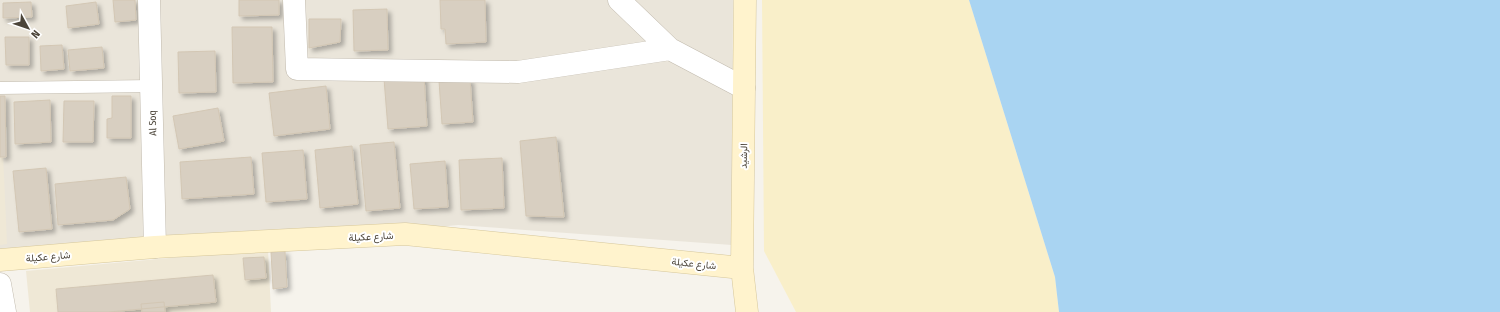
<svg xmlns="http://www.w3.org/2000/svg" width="1500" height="312" viewBox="0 0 1500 312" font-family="'Fira Sans Condensed',Vazirmatn,sans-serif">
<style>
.residential{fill:#eae5da}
.education{fill:#efe8d6}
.sand{fill:#f9efc9}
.water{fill:#a9d4f2}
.building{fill:#d8cfc1;stroke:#d3c7b4;filter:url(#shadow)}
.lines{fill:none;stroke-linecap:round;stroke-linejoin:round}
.lane-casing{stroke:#c2bbae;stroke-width:13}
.street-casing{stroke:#c2bbae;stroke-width:23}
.secondary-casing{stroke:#d6c79b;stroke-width:23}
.lane{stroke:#fff;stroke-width:12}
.street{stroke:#fff;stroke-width:22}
.secondary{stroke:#fff3cd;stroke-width:22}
.labels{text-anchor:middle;stroke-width:4;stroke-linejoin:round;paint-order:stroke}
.street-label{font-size:10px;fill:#4b4439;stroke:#fff}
</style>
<defs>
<filter id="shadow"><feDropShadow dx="3.5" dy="3.5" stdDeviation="2" flood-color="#0004"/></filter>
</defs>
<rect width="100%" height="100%" fill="#f6f3ec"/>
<path class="residential" d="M 0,0 L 733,0 L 732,245 L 458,225 L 0,270 Z"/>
<path class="education" d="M 0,85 L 7,244 L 0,245 Z
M 268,249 L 271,312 L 30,312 L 26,271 Z"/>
<path class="sand" d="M 762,0 L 969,0 L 1055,277 L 1059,312 L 796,312 L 764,251 Z"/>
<path class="water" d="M 969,0 L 1500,0 L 1500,312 L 1059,312 L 1055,277 Z"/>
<path class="building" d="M 113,0 L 135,0 L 136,20 L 115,22 Z
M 239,0 L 279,0 L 279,15 L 239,16 Z
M 440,0 L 485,0 L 486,42 L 446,44 L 445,29 L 441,29 Z
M 31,2 L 32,17 L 3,18 L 3,3 Z
M 96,2 L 99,24 L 68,28 L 66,6 Z
M 387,9 L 388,50 L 354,51 L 353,10 Z
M 309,19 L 341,19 L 340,42 L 309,48 Z
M 232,27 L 272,27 L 273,82 L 233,83 Z
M 5,37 L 29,37 L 29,65 L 6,65 Z
M 62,45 L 64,69 L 41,71 L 40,46 Z
M 102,47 L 104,68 L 70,71 L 68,50 Z
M 215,51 L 216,92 L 179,93 L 178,52 Z
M 424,76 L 427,126 L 388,129 L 384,79 Z
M 470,79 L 473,122 L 442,124 L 439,81 Z
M 326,86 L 330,129 L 274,136 L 269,93 Z
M 0,96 L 5,96 L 6,157 L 0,157 Z
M 112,96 L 131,96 L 131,138 L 107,138 L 107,119 L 112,118 Z
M 50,100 L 51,142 L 15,144 L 14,102 Z
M 64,101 L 94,101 L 93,142 L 63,142 Z
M 218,108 L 224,141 L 179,149 L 173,116 Z
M 556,137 L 564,217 L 526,216 L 520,141 Z
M 394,142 L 400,208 L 366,211 L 360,145 Z
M 352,146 L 358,204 L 320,208 L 315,150 Z
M 303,150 L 307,199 L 266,202 L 262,153 Z
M 251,157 L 254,194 L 182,199 L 180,162 Z
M 502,158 L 504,208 L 461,210 L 459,160 Z
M 445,161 L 448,207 L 414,209 L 410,164 Z
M 46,168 L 52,229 L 19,232 L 13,171 Z
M 126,177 L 130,209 L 113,220 L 58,225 L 55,184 Z
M 285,251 L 287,287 L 273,289 L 271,252 Z
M 264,257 L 266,278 L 245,280 L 243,258 Z
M 213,275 L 216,302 L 109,312 L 58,312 L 56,289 Z
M 164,302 L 165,312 L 142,312 L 141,304 Z"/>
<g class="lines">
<g class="lane-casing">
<path id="lane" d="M 0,88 L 152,86"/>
</g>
<g class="street-casing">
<path id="street" d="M 149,0 L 155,247
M 294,0 L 297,69 L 518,72 L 670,49
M 619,0 L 670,49 L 744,88
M 0,284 L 5,312"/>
</g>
<g class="secondary-casing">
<path id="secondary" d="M 745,0 L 742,268 L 747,312
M 0,260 L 155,247 L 405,234 L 742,268"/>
</g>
<use href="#lane" class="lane"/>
<use href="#street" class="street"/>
<use href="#secondary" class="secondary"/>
</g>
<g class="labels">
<g class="street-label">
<text transform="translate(152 123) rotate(-91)" y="4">Al Soq</text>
<text transform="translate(743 156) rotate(-89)" y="4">الرشيد</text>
<text transform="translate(371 236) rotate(-3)" y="4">شارع عكيلة</text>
<text transform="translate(48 256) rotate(-5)" y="4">شارع عكيلة</text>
<text transform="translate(694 263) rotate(6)" y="4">شارع عكيلة</text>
</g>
</g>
<g transform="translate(28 28) rotate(130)" stroke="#ffffff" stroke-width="3" paint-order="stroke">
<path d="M0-3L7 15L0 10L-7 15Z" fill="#4b4439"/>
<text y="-6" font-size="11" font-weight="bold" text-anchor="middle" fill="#4b4439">N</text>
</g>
</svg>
